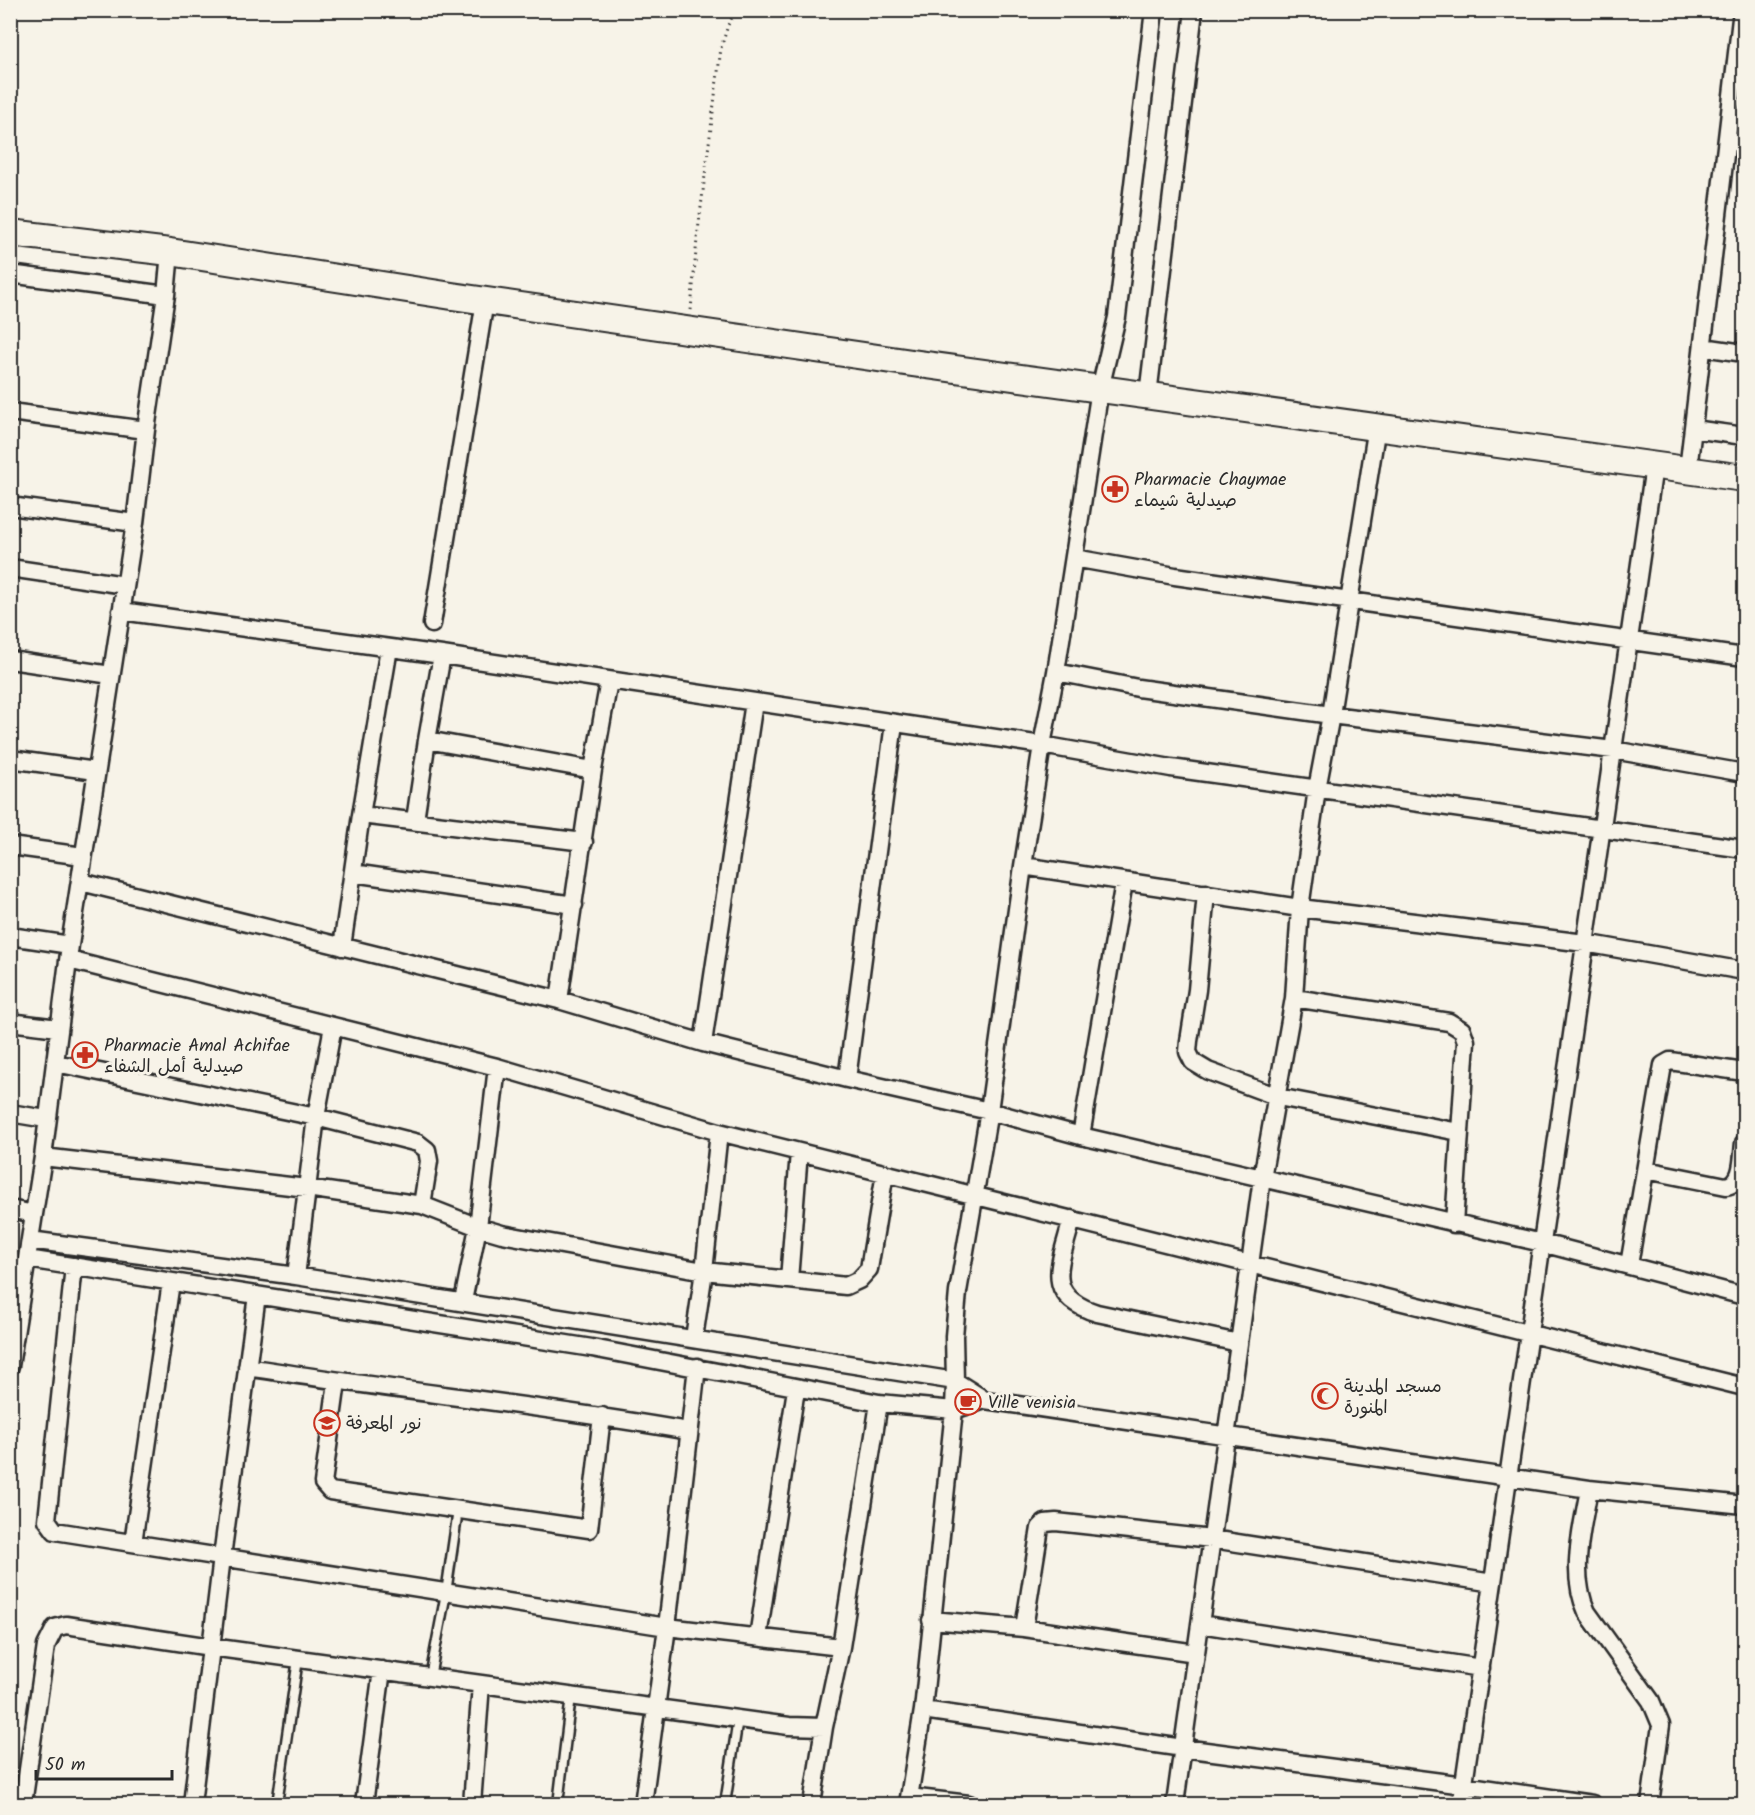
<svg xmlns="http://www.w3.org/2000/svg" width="1755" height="1815" viewBox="0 0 1755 1815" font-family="Kalam,'Playpen Sans Arabic',sans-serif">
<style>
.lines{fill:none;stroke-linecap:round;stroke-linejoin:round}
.lane-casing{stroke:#2b2b2b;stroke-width:13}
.street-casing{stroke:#2b2b2b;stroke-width:21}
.primary-casing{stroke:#2b2b2b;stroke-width:30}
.path{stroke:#2b2b2b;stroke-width:3;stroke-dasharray:1.5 4.5;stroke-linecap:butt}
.lane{stroke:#f7f3e8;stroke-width:8}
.street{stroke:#f7f3e8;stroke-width:16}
.primary{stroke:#f7f3e8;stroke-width:26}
.labels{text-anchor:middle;stroke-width:6;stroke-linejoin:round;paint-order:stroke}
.poi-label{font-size:18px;fill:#2b2b2b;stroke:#f7f3e8;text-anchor:start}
</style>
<rect width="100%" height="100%" fill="#f7f3e8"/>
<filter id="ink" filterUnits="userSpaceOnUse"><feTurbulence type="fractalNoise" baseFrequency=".0167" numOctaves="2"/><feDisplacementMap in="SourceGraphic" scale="12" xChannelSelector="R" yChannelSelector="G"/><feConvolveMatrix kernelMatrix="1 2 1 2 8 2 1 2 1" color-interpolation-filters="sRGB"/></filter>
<g filter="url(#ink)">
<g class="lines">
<g class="lane-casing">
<path id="lane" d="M 430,1677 L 446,1593 L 458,1510
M 277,1804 L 298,1659
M 558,1804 L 571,1696
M 725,1804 L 738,1719"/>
</g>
<g class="street-casing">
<path id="street" d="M 1727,141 L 1744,143
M 10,274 L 166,295
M 1703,347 L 1744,353
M 1148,395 L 1194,10
M 10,412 L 146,430
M 1693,429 L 1744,436
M 1688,470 L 1742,10
M 10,506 L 135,523
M 1074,558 L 1175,576 L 1744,657
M 10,568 L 125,585
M 121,611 L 442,655 L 1042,745 L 1171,768 L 1744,849
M 432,624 L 485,301
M 10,660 L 111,675
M 1056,672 L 1138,688 L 1331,715 L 1613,750 L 1744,773
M 427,740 L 593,770
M 10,759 L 96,771
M 361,815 L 584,842
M 415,820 L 427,740 L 442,655
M 10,846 L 83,856
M 1023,866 L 1300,908 L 1585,943 L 1744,971
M 353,873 L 574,905
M 81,882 L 559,1000 L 703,1043 L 847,1079 L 989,1111 L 1081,1136 L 1542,1243 L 1744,1296
M 1206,893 L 1197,990 L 1189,1041 L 1188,1052 L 1193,1062 L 1208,1071 L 1278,1097 L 1459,1132
M 10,936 L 70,945
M 342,947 L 361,815 L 389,648
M 69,960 L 497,1067 L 719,1132 L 1744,1387
M 1294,998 L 1449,1022 L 1462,1030 L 1466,1041 L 1454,1224
M 559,1000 L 593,770 L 609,681
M 10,1022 L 58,1028
M 703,1043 L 754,702
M 56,1063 L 316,1117 L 418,1143 L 427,1150 L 429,1161 L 422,1205
M 847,1079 L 894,723
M 10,1113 L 46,1119
M 1081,1136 L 1124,882
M 43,1157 L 307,1188 L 422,1205 L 478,1227 L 502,1234 L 704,1271 L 846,1286 L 859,1280 L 869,1269 L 885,1173
M 1646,1170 L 1726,1186 C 1744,1183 1742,1157 1744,1143
M 10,1209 L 34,1214
M 1072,1219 C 1061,1264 1041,1295 1097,1313 L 1239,1343
M 30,1240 L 296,1276 L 955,1381 L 985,1400 L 1589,1489 L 1744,1505
M 27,1259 L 592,1348 L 879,1403 L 954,1410 L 985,1400
M 1629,1265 L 1663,1065 L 1670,1061 L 1744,1072
M 74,1266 L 47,1520 L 55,1531 L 667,1627 L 841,1647
M 296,1276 L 316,1117 L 333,1026
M 789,1280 L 799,1152
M 463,1301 L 478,1227 L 497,1067
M 694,1338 L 704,1271 L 719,1132
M 10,1366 L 43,1157 L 70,945 L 135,523 L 146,430 L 166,295 L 170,252
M 247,1367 C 394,1391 542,1405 688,1431
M 337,1382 L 323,1483 L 330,1491 L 589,1529 L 602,1416
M 1589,1489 C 1582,1530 1569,1573 1587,1612 L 1651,1701 L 1661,1725 L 1650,1804
M 133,1543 L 171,1282
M 931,1620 L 1024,1628 L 1196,1653
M 1200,1624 L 1481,1668
M 1024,1628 L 1040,1528 L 1045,1523 L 1056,1522 L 1212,1539 L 1493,1583
M 758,1637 L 796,1389
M 923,1710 L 1183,1748 L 1464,1785 L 1592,1804
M 909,1797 L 969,1804
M 23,1804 L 46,1646 L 55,1628 L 66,1625 L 211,1647 L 789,1726 L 824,1727
M 192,1804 L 222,1557 L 257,1295
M 364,1804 L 382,1670
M 472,1804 L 481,1684
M 643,1804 L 667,1627 L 697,1367
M 812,1804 L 824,1727 L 841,1647 L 879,1403
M 908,1804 L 923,1710 L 954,1410 L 955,1381 L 954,1336 L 958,1292 L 989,1111 L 1023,866 L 1042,745 L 1056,672 L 1100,389 L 1117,317 L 1154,10
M 1175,1804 L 1262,1178 L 1294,998 L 1300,908 L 1317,789 L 1331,715 L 1377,426
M 1461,1804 L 1654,466"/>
</g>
<g class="primary-casing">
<path id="primary" d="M 10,233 L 170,252 L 452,296 L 912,363 L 1744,478"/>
</g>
<path class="path" d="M 691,310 L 697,239 L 721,48 L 728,25 L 736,10"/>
<use href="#lane" class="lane"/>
<use href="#street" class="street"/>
<use href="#primary" class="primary"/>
</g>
</g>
<defs>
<g id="pharmacy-ring" transform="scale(1.35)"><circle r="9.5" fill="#f7f3e8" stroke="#c8321e" stroke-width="1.5"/><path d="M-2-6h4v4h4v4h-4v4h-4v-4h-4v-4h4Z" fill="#c8321e"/></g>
<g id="mosque-ring" transform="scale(1.35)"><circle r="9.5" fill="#f7f3e8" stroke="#c8321e" stroke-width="1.5"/><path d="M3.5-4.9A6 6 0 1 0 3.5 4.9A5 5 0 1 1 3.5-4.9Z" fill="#c8321e"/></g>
<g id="cafe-ring" transform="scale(1.35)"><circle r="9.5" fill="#f7f3e8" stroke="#c8321e" stroke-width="1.5"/><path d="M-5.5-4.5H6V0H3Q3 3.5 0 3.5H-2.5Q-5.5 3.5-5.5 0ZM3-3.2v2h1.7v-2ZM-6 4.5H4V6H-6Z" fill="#c8321e"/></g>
<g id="school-ring" transform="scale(1.35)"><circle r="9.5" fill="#f7f3e8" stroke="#c8321e" stroke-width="1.5"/><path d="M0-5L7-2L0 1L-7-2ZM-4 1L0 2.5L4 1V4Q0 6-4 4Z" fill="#c8321e"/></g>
</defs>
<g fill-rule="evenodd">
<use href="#pharmacy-ring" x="1115" y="489"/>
<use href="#pharmacy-ring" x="85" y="1055"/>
<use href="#mosque-ring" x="1325" y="1396"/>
<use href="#cafe-ring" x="968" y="1402"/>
<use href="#school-ring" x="327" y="1423"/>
</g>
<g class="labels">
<g class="poi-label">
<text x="1134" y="485">Pharmacie Chaymae<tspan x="1134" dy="21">صيدلية شيماء</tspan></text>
<text x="104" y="1051">Pharmacie Amal Achifae<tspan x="104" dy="21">صيدلية أمل الشفاء</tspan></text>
<text x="1344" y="1392">مسجد المدينة<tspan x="1344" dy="21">المنورة</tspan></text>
<text x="988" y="1408">Ville venisia</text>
<text x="346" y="1429">نور المعرفة</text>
</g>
</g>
<rect width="1755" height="1815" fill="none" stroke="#f7f3e8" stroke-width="36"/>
<rect x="18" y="18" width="1719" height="1779" fill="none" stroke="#2b2b2b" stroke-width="2" filter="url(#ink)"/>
<path d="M36 1770v9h136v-9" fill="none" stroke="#2b2b2b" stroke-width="3"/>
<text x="45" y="1770" font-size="18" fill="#2b2b2b" stroke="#f7f3e8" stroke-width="4.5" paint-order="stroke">50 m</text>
</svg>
